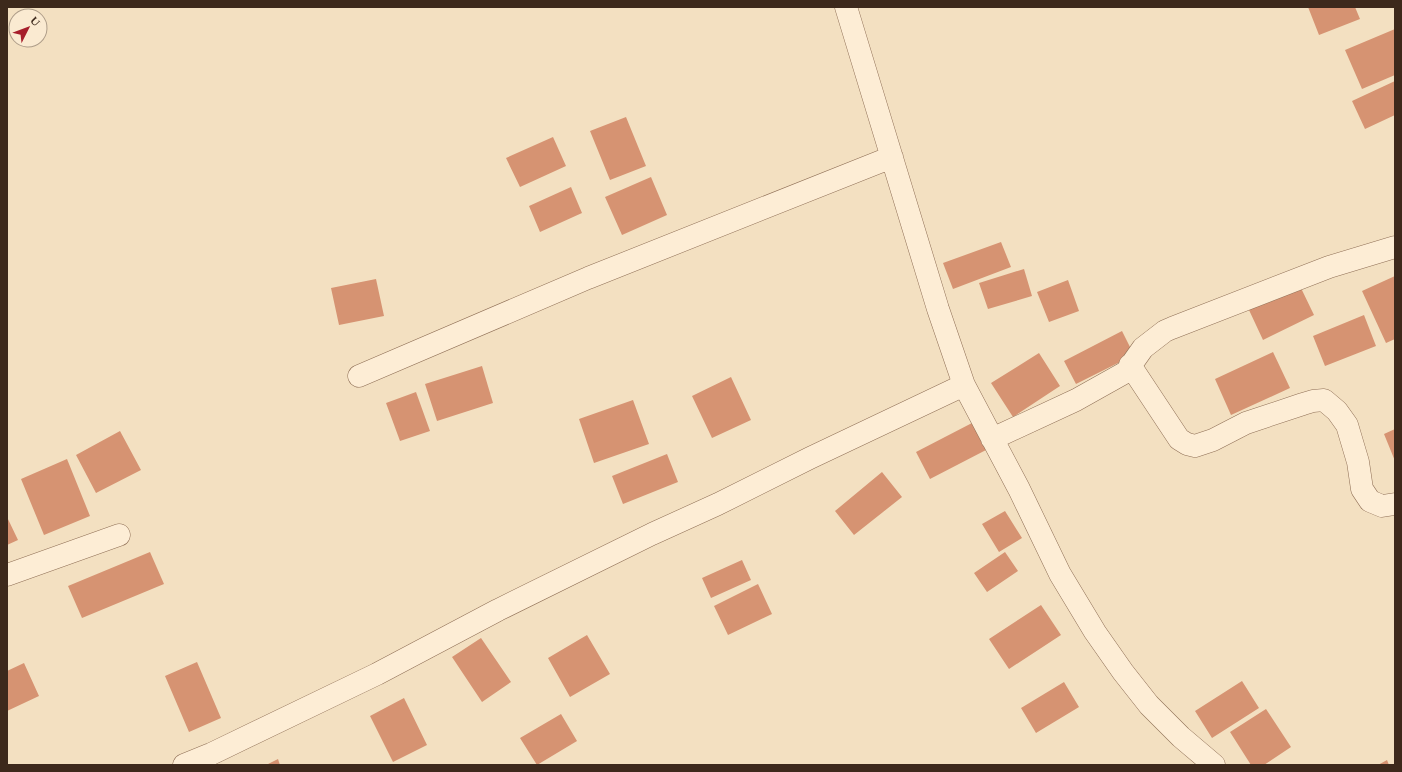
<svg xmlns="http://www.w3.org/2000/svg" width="1402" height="772" viewBox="0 0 1402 772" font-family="Spectral,serif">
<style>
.building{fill:#d69372}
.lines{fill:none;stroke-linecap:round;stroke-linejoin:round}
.minor-casing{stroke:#8f6f56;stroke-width:23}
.minor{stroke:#fdedd5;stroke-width:22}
</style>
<rect width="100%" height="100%" fill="#f3e0c1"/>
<path class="building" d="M 1308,7 L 1355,7 L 1360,19 L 1319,35 Z
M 1395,29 L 1395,75 L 1362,89 L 1345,50 Z
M 1395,81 L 1395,115 L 1365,129 L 1352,101 Z
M 626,117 L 646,166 L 610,180 L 590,131 Z
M 553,137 L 566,166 L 520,187 L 506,158 Z
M 651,177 L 667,215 L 622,235 L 605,197 Z
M 571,187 L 582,213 L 540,232 L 529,206 Z
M 1001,242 L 1011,267 L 953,289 L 943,263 Z
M 1024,269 L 1032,296 L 988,309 L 979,283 Z
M 1395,276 L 1395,339 L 1386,343 L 1362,291 Z
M 376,279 L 384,316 L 339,325 L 331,288 Z
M 1068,280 L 1079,311 L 1049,322 L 1037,292 Z
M 1300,286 L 1314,315 L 1263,340 L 1249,310 Z
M 1364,315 L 1376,346 L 1325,366 L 1313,336 Z
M 1122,331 L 1134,355 L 1076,384 L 1064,361 Z
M 1273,352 L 1290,388 L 1231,415 L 1215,379 Z
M 1039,353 L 1060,386 L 1013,417 L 991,383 Z
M 482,366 L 493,403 L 437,421 L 425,384 Z
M 731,377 L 751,420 L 712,438 L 692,396 Z
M 416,392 L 430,431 L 400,441 L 386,403 Z
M 633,400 L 649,444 L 594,463 L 579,419 Z
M 972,423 L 986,450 L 930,479 L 916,452 Z
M 1395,429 L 1395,461 L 1384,434 Z
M 120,431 L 141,470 L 96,493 L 76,455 Z
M 667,454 L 678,482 L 623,504 L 612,476 Z
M 67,459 L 90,516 L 44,535 L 21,479 Z
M 882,472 L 902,497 L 854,535 L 835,511 Z
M 1005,511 L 1022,538 L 999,552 L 982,524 Z
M 7,517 L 18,540 L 7,545 Z
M 150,552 L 164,584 L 82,618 L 68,586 Z
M 1005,552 L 1018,571 L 987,592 L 974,573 Z
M 742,560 L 751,580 L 711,598 L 702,578 Z
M 758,584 L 772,614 L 728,635 L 714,606 Z
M 1041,605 L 1061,635 L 1009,669 L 989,639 Z
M 587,635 L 610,674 L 570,697 L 548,658 Z
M 481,638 L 511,682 L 482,702 L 452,657 Z
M 197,662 L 221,718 L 189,732 L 165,676 Z
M 24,663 L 39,696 L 7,711 L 7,671 Z
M 1242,681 L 1259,708 L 1212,738 L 1195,711 Z
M 1064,682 L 1079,707 L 1036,733 L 1021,708 Z
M 404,698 L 427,745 L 393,762 L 370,716 Z
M 1266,709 L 1291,747 L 1264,765 L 1251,765 L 1230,732 Z
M 561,714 L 577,741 L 537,765 L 520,738 Z
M 278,759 L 280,765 L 266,765 Z
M 1387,760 L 1389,765 L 1378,765 Z"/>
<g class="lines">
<g class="minor-casing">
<path id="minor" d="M 846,7 L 938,309 L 964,385 L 1019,489 L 1060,574 L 1095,632 L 1123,672 L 1149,705 L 1181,737 L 1214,765
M 1130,365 L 1179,439 L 1187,444 L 1195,446 L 1213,440 L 1246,423 L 1303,404 L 1313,401 L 1324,400 L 1337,411 L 1347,425 L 1358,462 L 1362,489 L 1370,501 L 1382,506 L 1395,504
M 359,376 L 588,278 L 892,157
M 992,439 L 1076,400 L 1126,372 L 1143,348 L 1165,331 L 1172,328 L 1329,267 L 1395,247
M 7,575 L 119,535
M 184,765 L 211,754 L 377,674 L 498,610 L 652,534 L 718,504 L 810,458 L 964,385"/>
</g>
<use href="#minor" class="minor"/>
</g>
<rect width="1402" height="772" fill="none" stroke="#3d291c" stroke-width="16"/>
<g transform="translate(28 28) rotate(48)"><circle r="19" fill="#faead1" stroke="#ae9d89"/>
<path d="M0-3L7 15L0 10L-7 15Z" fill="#a61e2b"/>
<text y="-6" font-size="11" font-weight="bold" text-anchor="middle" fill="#3d291c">U</text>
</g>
</svg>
